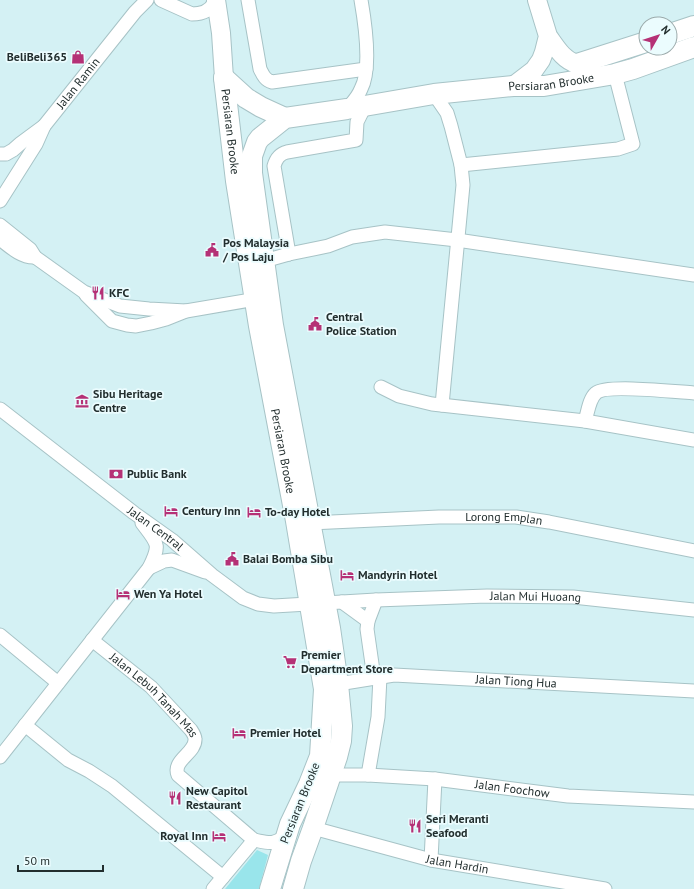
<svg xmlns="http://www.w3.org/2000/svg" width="694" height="889" viewBox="0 0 694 889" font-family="'PT Sans',sans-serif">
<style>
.park{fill:#99e5eb}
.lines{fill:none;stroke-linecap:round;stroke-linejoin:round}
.street-casing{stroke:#a7c3c6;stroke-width:15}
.secondary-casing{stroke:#a7c3c6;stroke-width:20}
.primary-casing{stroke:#a7c3c6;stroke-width:22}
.street{stroke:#fff;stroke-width:13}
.secondary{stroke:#fff;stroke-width:18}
.primary{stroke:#fff;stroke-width:20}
.labels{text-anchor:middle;stroke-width:3.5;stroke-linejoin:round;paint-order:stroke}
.poi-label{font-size:12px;font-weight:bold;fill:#222e2e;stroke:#ebfcfe;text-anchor:start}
.street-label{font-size:12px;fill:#222e2e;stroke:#ebfcfe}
</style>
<rect width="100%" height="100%" fill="#d4f1f4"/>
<path class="park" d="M 257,850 L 268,855 L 259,889 L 225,889 Z"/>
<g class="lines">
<g class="street-casing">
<g id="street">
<path d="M 161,0 L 192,14 C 203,14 212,10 215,0"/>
<path d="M 248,0 L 260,69 C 263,75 265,80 272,82 L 366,69"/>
<path d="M 434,94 L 447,113 L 451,126 L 461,165 L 463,185 L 442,405"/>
<path d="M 347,109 C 352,103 358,97 361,89 C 372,68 365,23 361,0"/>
<path id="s1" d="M 0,154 L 6,154 L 13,150 L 21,143 L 44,126 L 135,12 L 147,0"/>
<path d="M 461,165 L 618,149 L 633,144 L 615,74"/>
<path d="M 0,201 L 36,144 L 44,126"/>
<path d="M 0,225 L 30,249 L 35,257 L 84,292 L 120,306 L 149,309 L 186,311"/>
<path d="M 0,239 C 10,247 22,258 35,257"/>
<path d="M 289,254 L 274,166 C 276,159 279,154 287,152 L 356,140 L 357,122 L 365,106"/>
<path d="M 264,261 L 289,254 L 328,246 L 352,237 L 385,232 L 457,240 L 694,275"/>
<path d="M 86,295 L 112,321 L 127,325 L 136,326 L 151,323 L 166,319 L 186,311 L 262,298"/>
<path d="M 381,387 L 399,396 L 432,404 L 585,421 L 694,440"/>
<path id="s2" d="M 0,409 L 134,513 L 172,540 L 212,575 L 243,598 L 258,604 L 274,606 L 376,600 L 487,596 L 573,597 L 694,610"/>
<path d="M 585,421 C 588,412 589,399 596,393 C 606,384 678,392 694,393"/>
<path id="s3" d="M 310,523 L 439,517 L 516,517 L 549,522 L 694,551"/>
<path d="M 149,568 L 164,561 L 172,560 L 205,572"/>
<path d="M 342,602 L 368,621"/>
<path d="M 0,635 L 58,683"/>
<path id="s4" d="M 92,640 L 151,687 L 191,730 C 193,733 195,736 195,739 C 196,753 172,760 178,775 L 254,840 C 270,843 272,845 286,836"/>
<path d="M 374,678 L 367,629 L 368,621 L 376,600"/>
<path id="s5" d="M 338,684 L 394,675 L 694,691"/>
<path d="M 25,725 L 68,760 L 89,771 L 112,786 L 223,877"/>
<path d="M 0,757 L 149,568 C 161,544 158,544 142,523"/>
<path id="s6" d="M 330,775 L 368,775 L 435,779 L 568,796 L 694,802"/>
<path d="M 368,775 L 378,717 L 380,677"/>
<path id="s7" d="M 313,828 L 431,860 L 605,889"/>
<path d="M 431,860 L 435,779"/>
<path d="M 213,889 L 254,840"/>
</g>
</g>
<g class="secondary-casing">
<path id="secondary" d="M 216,0 L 221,33 L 224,78
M 548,36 C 556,47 563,60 577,64
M 513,86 L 534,70 L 541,60 L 544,52 L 548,36 L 537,0"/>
</g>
<g class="primary-casing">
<g id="primary">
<path d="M 670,34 L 694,26"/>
<path d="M 577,64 L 646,42"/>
<path id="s8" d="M 224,78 L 236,181 L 259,326 L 296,521 L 324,689 L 320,756 L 309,784 L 290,824 L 270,889"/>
<path d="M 224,78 L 246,98 L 261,107 L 285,118"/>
<path id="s9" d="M 293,889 L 301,861 L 313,828 L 337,757 L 341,741 L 342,726 L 338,684 L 330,628 L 273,325 L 252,173 L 252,156 L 257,142 L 260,138 L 285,118 L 347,109 L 434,94 L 513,86 L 544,86 L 615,74 L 633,69 L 694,47"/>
</g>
</g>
<use href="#street" class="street"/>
<use href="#secondary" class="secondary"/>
<use href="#primary" class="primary"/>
</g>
<defs>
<g id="shop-bare" transform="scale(1.08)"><path d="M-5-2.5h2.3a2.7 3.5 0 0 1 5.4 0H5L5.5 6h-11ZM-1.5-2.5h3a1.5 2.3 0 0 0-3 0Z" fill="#b53176" stroke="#ebfcfe" stroke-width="2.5" paint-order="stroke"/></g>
<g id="civic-bare" transform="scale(1.08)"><path d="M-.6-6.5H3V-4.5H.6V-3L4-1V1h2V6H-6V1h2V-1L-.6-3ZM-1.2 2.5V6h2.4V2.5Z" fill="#b53176" stroke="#ebfcfe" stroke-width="2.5" paint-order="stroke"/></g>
<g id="restaurant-bare" transform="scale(1.08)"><path d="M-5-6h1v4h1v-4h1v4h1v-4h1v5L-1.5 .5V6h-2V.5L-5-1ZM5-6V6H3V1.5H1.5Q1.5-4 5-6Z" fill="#b53176" stroke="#ebfcfe" stroke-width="2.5" paint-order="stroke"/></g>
<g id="museum-bare" transform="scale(1.08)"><path d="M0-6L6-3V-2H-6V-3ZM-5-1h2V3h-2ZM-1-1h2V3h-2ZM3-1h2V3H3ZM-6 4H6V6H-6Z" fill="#b53176" stroke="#ebfcfe" stroke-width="2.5" paint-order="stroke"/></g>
<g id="bank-bare" transform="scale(1.08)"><path d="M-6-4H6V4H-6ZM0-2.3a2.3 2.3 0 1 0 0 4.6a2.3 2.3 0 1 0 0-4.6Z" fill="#b53176" stroke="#ebfcfe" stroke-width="2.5" paint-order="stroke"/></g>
<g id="hotel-bare" transform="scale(1.08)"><path d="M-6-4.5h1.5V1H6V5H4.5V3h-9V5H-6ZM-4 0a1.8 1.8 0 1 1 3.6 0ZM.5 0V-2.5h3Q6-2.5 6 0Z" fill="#b53176" stroke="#ebfcfe" stroke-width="2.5" paint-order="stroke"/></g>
<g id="supermarket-bare" transform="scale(1.08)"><path d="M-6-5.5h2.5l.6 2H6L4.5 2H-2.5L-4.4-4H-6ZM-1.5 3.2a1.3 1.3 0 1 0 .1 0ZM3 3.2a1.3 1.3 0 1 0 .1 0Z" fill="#b53176" stroke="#ebfcfe" stroke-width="2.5" paint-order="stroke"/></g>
</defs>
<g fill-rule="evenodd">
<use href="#shop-bare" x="78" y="57"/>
<use href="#civic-bare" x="212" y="250"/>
<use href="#restaurant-bare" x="98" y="293"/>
<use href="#civic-bare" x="315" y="324"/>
<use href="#museum-bare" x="82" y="401"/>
<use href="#bank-bare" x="116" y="474"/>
<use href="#hotel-bare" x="171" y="511"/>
<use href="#hotel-bare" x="254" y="512"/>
<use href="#civic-bare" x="232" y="559"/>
<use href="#hotel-bare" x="347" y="575"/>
<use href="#hotel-bare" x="123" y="594"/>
<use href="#supermarket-bare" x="290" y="662"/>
<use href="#hotel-bare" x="239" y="733"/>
<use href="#restaurant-bare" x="175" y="798"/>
<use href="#restaurant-bare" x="415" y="826"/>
<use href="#hotel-bare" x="219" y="836"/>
</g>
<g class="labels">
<g class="poi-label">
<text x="67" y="61" text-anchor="end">BeliBeli365</text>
<text x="223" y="247">Pos Malaysia<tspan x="223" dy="14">/ Pos Laju</tspan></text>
<text x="109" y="297">KFC</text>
<text x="326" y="321">Central<tspan x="326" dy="14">Police Station</tspan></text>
<text x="93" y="398">Sibu Heritage<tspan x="93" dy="14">Centre</tspan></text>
<text x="127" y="478">Public Bank</text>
<text x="182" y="515">Century Inn</text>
<text x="265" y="516">To-day Hotel</text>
<text x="243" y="563">Balai Bomba Sibu</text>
<text x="358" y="579">Mandyrin Hotel</text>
<text x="134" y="598">Wen Ya Hotel</text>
<text x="301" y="659">Premier<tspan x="301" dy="14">Department Store</tspan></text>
<text x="250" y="737">Premier Hotel</text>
<text x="186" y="795">New Capitol<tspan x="186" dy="14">Restaurant</tspan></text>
<text x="426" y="823">Seri Meranti<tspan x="426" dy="14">Seafood</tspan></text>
<text x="208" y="840" text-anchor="end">Royal Inn</text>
</g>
<g class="street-label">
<text dy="4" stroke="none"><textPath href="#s9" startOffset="1069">Persiaran Brooke</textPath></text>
<text dy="4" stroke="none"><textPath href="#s1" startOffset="108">Jalan Ramin</textPath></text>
<text dy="4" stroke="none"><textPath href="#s8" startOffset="54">Persiaran Brooke</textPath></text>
<text dy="4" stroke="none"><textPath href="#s8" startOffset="378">Persiaran Brooke</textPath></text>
<text dy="4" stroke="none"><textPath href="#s3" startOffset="194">Lorong Emplan</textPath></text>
<text dy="4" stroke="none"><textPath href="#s2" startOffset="196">Jalan Central</textPath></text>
<text dy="4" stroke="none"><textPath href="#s2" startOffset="602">Jalan Mui Huoang</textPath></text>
<text dy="4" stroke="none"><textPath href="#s5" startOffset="179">Jalan Tiong Hua</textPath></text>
<text dy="4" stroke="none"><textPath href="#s4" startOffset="83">Jalan Lebuh Tanah Mas</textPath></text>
<text dy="4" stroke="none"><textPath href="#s6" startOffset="183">Jalan Foochow</textPath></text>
<text transform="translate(300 803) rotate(-68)" y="4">Persiaran Brooke</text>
<text dy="4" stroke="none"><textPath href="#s7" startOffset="149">Jalan Hardin</textPath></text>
</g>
</g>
<g transform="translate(658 36) rotate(51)"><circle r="19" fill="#ebfcfe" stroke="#9baaab"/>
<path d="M0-3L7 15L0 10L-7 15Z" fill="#b53176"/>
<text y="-6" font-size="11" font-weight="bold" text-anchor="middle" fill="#222e2e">N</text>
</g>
<path d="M18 865v6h85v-6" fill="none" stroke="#222e2e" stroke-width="2"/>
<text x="24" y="865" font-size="12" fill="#222e2e" stroke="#ebfcfe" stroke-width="3" paint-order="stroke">50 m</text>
</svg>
